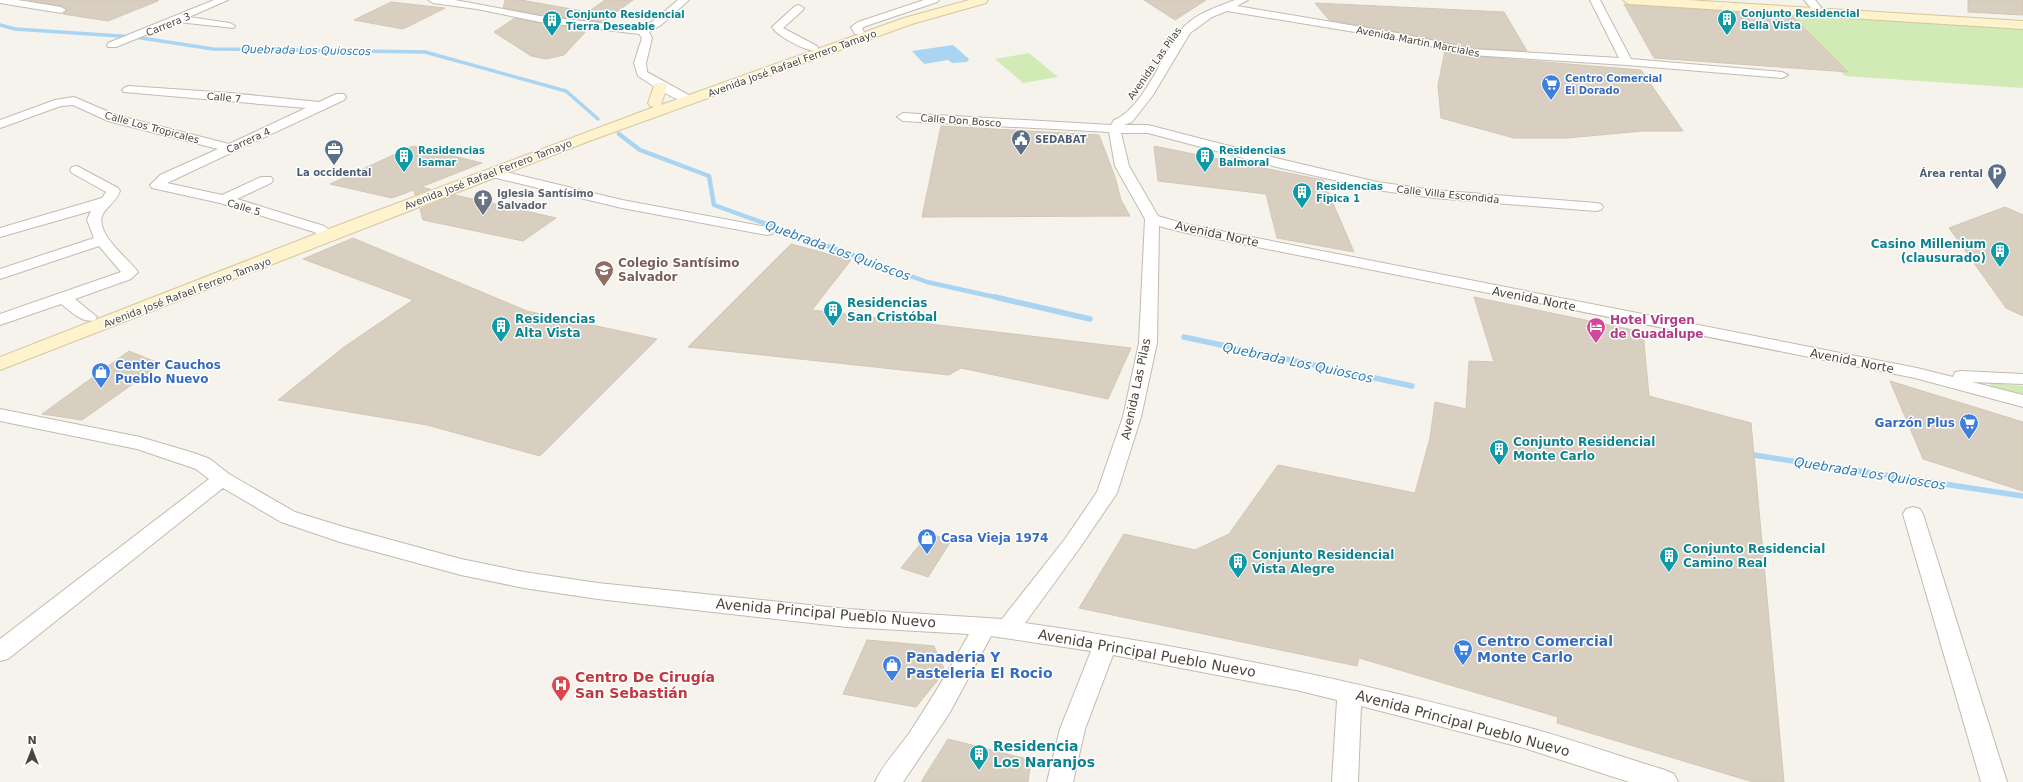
<svg xmlns="http://www.w3.org/2000/svg" width="2023" height="782" viewBox="0 0 2023 782" font-family="'DejaVu Sans',sans-serif">
<style>
.green{fill:#d2eab5}
.water{fill:#a9d4f2}
.lines{fill:none;stroke-linecap:round;stroke-linejoin:round}
.stream-far2{stroke:#a9d4f2;stroke-width:3.5}
.stream-far1{stroke:#a9d4f2;stroke-width:4.5}
.stream{stroke:#a9d4f2;stroke-width:5.5}
.building{fill:#d8cfc1;stroke:#d3c7b4}
.street-casing{stroke:#c2bbae;stroke-width:2}
.secondary-casing{stroke:#d6c79b;stroke-width:2}
.street{fill:#fff;fill-rule:evenodd}
.secondary{fill:#fff3cd;fill-rule:evenodd}
.labels{text-anchor:middle;stroke-width:3;stroke-linejoin:round;paint-order:stroke}
.far-culture-label{font-size:10px;font-weight:bold;fill:#0d838f;stroke:#fff;text-anchor:start}
.far-street-label{font-size:10px;fill:#4b4439;stroke:#fff}
.far-shop-label{font-size:10px;font-weight:bold;fill:#366cbe;stroke:#fff;text-anchor:start}
.far-service-label{font-size:10px;font-weight:bold;fill:#4e5e75;stroke:#fff;text-anchor:start}
.far-worship-label{font-size:10px;font-weight:bold;fill:#5b616d;stroke:#fff;text-anchor:start}
.far-water-label{font-size:11px;font-style:italic;fill:#2e7ab2;stroke:#fff}
.street-label{font-size:12px;fill:#4b4439;stroke:#fff}
.culture-label{font-size:12px;font-weight:bold;fill:#0d838f;stroke:#fff;text-anchor:start}
.education-label{font-size:12px;font-weight:bold;fill:#785e54;stroke:#fff;text-anchor:start}
.hotel-label{font-size:12px;font-weight:bold;fill:#b23c85;stroke:#fff;text-anchor:start}
.shop-label{font-size:12px;font-weight:bold;fill:#366cbe;stroke:#fff;text-anchor:start}
.water-label{font-size:13px;font-style:italic;fill:#2e7ab2;stroke:#fff}
.near-street-label{font-size:14px;fill:#4b4439;stroke:#fff}
.near-shop-label{font-size:14px;font-weight:bold;fill:#366cbe;stroke:#fff;text-anchor:start}
.near-health-label{font-size:14px;font-weight:bold;fill:#be3a42;stroke:#fff;text-anchor:start}
.near-culture-label{font-size:14px;font-weight:bold;fill:#0d838f;stroke:#fff;text-anchor:start}
</style>
<rect width="100%" height="100%" fill="#f6f3ec"/>
<path class="green" d="M 1776,9 L 2023,24 L 2023,88 L 1845,76 Z
M 1029,53 L 1058,77 L 1023,83 L 995,59 Z
M 1990,383 L 2023,386 L 2023,395 L 1992,387 Z"/>
<path class="water" d="M 953,45 L 969,59 L 967,62 L 952,63 L 948,60 L 924,64 L 912,51 Z"/>
<g class="lines">
<path class="stream-far2" d="M 0,25 L 15,29 L 135,37 L 213,49 L 425,52 L 566,91 L 598,119"/>
<path class="stream-far1" d="M 619,134 L 640,150 L 709,176 L 714,205 L 927,282 L 999,298"/>
<path class="stream" d="M 995,297 L 1090,319
M 1184,337 L 1412,386
M 1747,454 L 2023,496"/>
</g>
<path class="building" d="M 28,0 L 158,0 L 158,1 L 108,21 L 63,14 L 67,9 L 62,6 Z
M 505,0 L 521,0 L 588,12 L 605,0 L 633,0 L 603,22 L 540,15 L 503,8 Z
M 1144,0 L 1206,0 L 1175,20 Z
M 1968,0 L 2023,0 L 2023,15 L 1968,12 Z
M 391,2 L 445,8 L 403,29 L 354,20 Z
M 1315,3 L 1504,12 L 1527,51 L 1471,48 L 1403,33 L 1329,20 Z
M 1624,4 L 1792,16 L 1848,72 L 1654,58 Z
M 515,18 L 540,23 L 588,29 L 564,55 L 546,59 L 531,56 L 494,32 Z
M 1445,51 L 1471,56 L 1641,70 L 1683,131 L 1643,131 L 1567,138 L 1514,138 L 1441,118 L 1438,85 Z
M 941,126 L 1099,135 L 1115,177 L 1121,200 L 1130,216 L 922,217 Z
M 413,146 L 482,163 L 421,187 L 430,189 L 415,195 L 414,190 L 392,198 L 330,184 Z
M 1154,146 L 1323,180 L 1354,252 L 1277,238 L 1266,194 L 1158,181 Z
M 455,195 L 556,218 L 523,241 L 423,220 L 420,209 Z
M 2005,207 L 2023,215 L 2023,316 L 2006,308 L 1949,228 Z
M 353,238 L 527,311 L 657,339 L 540,456 L 427,425 L 278,400 L 344,347 L 413,300 L 303,259 Z
M 791,244 L 851,260 L 812,310 L 1131,348 L 1108,399 L 961,368 L 949,375 L 688,347 Z
M 1474,297 L 1643,332 L 1649,396 L 1751,423 L 1784,782 L 1753,782 L 1557,723 L 1558,717 L 1359,658 L 1357,666 L 1079,608 L 1124,534 L 1195,550 L 1229,534 L 1278,465 L 1415,493 L 1430,438 L 1435,402 L 1466,409 L 1469,361 L 1494,362 Z
M 129,351 L 161,364 L 82,420 L 42,414 Z
M 1890,381 L 2023,422 L 2023,491 L 1923,459 Z
M 929,533 L 951,541 L 928,577 L 901,568 Z
M 867,640 L 934,646 L 945,671 L 916,707 L 843,694 Z
M 948,739 L 1031,760 L 1028,782 L 921,782 Z"/>
<g class="lines">
<g class="street-casing">
<path id="street" d="M 0,0 L 18,0 L 61,7 L 66,10 L 61,13 L 0,3 Z
M 214,0 L 228,0 L 189,17 L 230,23 L 235,26 L 234,28 L 178,22 L 116,47 L 108,47 L 107,45 L 108,43 Z
M 428,0 L 455,0 L 540,16 L 641,28 L 653,21 L 678,0 L 689,0 L 661,25 L 649,32 L 652,38 L 646,63 L 647,72 L 696,99 L 694,102 C 679,105 651,84 638,76 L 634,63 L 642,38 L 639,34 L 540,22 L 477,9 L 433,3 Z
M 924,0 L 939,0 L 937,2 L 866,26 L 862,28 L 864,32 L 863,34 L 855,34 L 851,27 L 858,22 Z
M 1235,0 L 1248,0 L 1237,6 L 1403,34 L 1471,49 L 1619,58 L 1590,0 L 1600,0 L 1631,59 L 1782,72 L 1788,75 L 1782,78 L 1627,65 L 1471,55 L 1403,40 L 1227,11 L 1212,17 L 1190,33 L 1153,95 L 1132,122 L 1124,125 L 1148,125 L 1284,160 L 1377,182 L 1434,190 L 1596,203 L 1601,204 L 1603,207 L 1601,210 L 1596,211 L 1434,198 L 1377,190 L 1277,167 L 1148,133 L 1121,133 L 1129,166 L 1158,216 L 1185,224 L 1917,368 L 1953,377 L 1955,372 L 1961,371 L 2023,374 L 2023,384 L 1972,382 L 2023,395 L 2023,407 L 1915,378 L 1182,232 L 1159,226 L 1157,343 L 1141,417 L 1117,493 L 1079,549 L 1025,623 C 1193,647 1359,681 1523,726 C 1571,739 1618,756 1665,770 L 1674,774 L 1678,782 L 1629,782 L 1524,748 L 1361,706 L 1358,782 L 1332,782 L 1337,700 L 1296,690 L 1113,655 L 1085,729 L 1073,782 L 1047,782 L 1060,729 L 1091,651 L 991,636 L 949,714 L 903,782 L 875,782 C 883,764 899,748 910,732 C 931,700 951,667 969,634 L 847,627 L 598,599 L 524,588 L 461,575 L 340,542 L 281,522 L 223,488 L 8,659 L 0,661 L 0,639 L 209,479 L 196,469 L 137,449 L 0,421 L 0,409 L 140,437 L 194,453 L 210,459 L 229,474 L 295,512 L 344,527 L 461,559 L 524,572 L 598,583 L 847,609 L 1002,619 L 1065,539 L 1097,492 L 1123,417 L 1139,343 L 1145,219 L 1115,166 L 1109,132 L 903,121 L 897,117 L 903,113 L 1111,125 L 1114,120 C 1143,109 1162,55 1181,30 C 1194,14 1217,7 1235,0 Z
M 1804,0 L 1815,0 L 1821,7 L 1820,9 L 1812,9 Z
M 799,5 L 804,8 L 803,10 L 783,28 L 817,46 L 818,48 L 817,50 C 807,53 776,35 772,27 L 795,6 Z
M 128,86 L 230,93 L 319,102 L 336,94 L 344,94 L 346,97 L 344,100 L 167,183 L 222,195 L 261,177 L 271,177 L 273,180 L 271,183 L 237,199 L 324,226 L 336,235 L 334,238 L 324,238 L 314,232 L 220,203 L 152,188 L 150,185 L 160,175 L 218,149 L 108,121 L 73,105 L 61,106 L 0,128 L 0,120 L 55,100 L 74,97 L 116,115 L 229,144 L 306,108 L 124,92 L 122,90 L 124,88 Z
M 77,166 L 118,188 L 120,191 C 116,202 105,208 102,216 C 96,235 129,259 138,272 L 131,279 L 75,299 L 97,317 L 95,320 C 82,324 71,311 61,304 L 0,325 L 0,314 L 121,272 L 99,246 L 0,279 L 0,269 L 94,238 L 87,220 L 91,211 L 0,237 L 0,228 L 102,198 L 106,192 L 72,173 L 70,170 L 72,167 Z
M 493,169 L 622,200 L 767,227 L 772,228 L 774,231 L 772,234 L 767,235 L 622,208 L 488,176 L 486,173 L 488,170 Z
M 1913,507 L 1920,509 L 1923,514 L 2007,782 L 1981,782 L 1903,514 L 1906,509 Z"/>
</g>
<g class="secondary-casing">
<path id="secondary" d="M 969,0 L 988,0 L 986,3 L 912,24 L 592,140 L 0,370 L 0,357 L 323,231 L 654,107 L 650,106 L 648,103 L 655,83 L 665,83 L 667,86 L 661,105 L 904,18 Z
M 1623,0 L 1687,0 L 2023,21 L 2023,29 L 1629,4 Z"/>
</g>
<use href="#street" class="street"/>
<use href="#secondary" class="secondary"/>
</g>
<defs>
<g id="building-pin" transform="scale(1)"><path d="M0 17L-7.5 6A9.5 9.5 0 1 1 7.5 6Z" fill="#0f9aa8" stroke="#fff"/><path d="M-4-6H4V6H1V3H-1V6H-4ZM-2.5-4.3h1.7v1.8h-1.7ZM.8-4.3h1.7v1.8H.8ZM-2.5-1h1.7V.8h-1.7ZM.8-1h1.7V.8H.8Z" fill="#fff"/></g>
<g id="supermarket-pin" transform="scale(1)"><path d="M0 17L-7.5 6A9.5 9.5 0 1 1 7.5 6Z" fill="#3f7fe0" stroke="#fff"/><path d="M-6-5.5h2.5l.6 2H6L4.5 2H-2.5L-4.4-4H-6ZM-1.5 3.2a1.3 1.3 0 1 0 .1 0ZM3 3.2a1.3 1.3 0 1 0 .1 0Z" fill="#fff"/></g>
<g id="civic-pin" transform="scale(1)"><path d="M0 17L-7.5 6A9.5 9.5 0 1 1 7.5 6Z" fill="#5c6f8a" stroke="#fff"/><path d="M-.6-6.5H3V-4.5H.6V-3L4-1V1h2V6H-6V1h2V-1L-.6-3ZM-1.2 2.5V6h2.4V2.5Z" fill="#fff"/></g>
<g id="office-pin" transform="scale(1)"><path d="M0 17L-7.5 6A9.5 9.5 0 1 1 7.5 6Z" fill="#5c6f8a" stroke="#fff"/><path d="M-6-3h4V-5.5h4V-3h4V5H-6ZM-1-4.5V-3h2v-1.5ZM-6 0V1H6V0Z" fill="#fff"/></g>
<g id="parking-pin" transform="scale(1)"><path d="M0 17L-7.5 6A9.5 9.5 0 1 1 7.5 6Z" fill="#5c6f8a" stroke="#fff"/><path d="M-3.5-5.5H1a3.5 3.5 0 0 1 0 7H-1V5.5H-3.5ZM-1-3.4V-.6H.8a1.4 1.4 0 0 0 0-2.8Z" fill="#fff"/></g>
<g id="church-pin" transform="scale(1)"><path d="M0 17L-7.5 6A9.5 9.5 0 1 1 7.5 6Z" fill="#6b7280" stroke="#fff"/><path d="M-1.2-6h2.4v3.5h3.3v2.4h-3.3V6h-2.4V-.1h-3.3v-2.4h3.3Z" fill="#fff"/></g>
<g id="school-pin" transform="scale(1)"><path d="M0 17L-7.5 6A9.5 9.5 0 1 1 7.5 6Z" fill="#8d6e63" stroke="#fff"/><path d="M0-5L7-2L0 1L-7-2ZM-4 1L0 2.5L4 1V4Q0 6-4 4Z" fill="#fff"/></g>
<g id="hotel-pin" transform="scale(1)"><path d="M0 17L-7.5 6A9.5 9.5 0 1 1 7.5 6Z" fill="#d1479c" stroke="#fff"/><path d="M-6-4.5h1.5V1H6V5H4.5V3h-9V5H-6ZM-4 0a1.8 1.8 0 1 1 3.6 0ZM.5 0V-2.5h3Q6-2.5 6 0Z" fill="#fff"/></g>
<g id="shop-pin" transform="scale(1)"><path d="M0 17L-7.5 6A9.5 9.5 0 1 1 7.5 6Z" fill="#3f7fe0" stroke="#fff"/><path d="M-5-2.5h2.3a2.7 3.5 0 0 1 5.4 0H5L5.5 6h-11ZM-1.5-2.5h3a1.5 2.3 0 0 0-3 0Z" fill="#fff"/></g>
<g id="hospital-pin" transform="scale(1)"><path d="M0 17L-7.5 6A9.5 9.5 0 1 1 7.5 6Z" fill="#e0444e" stroke="#fff"/><path d="M-5-5h3v3.5h4V-5h3V5h-3V1.5h-4V5h-3Z" fill="#fff"/></g>
</defs>
<g fill-rule="evenodd">
<use href="#building-pin" x="1727" y="19"/>
<use href="#building-pin" x="552" y="20"/>
<use href="#supermarket-pin" x="1551" y="84"/>
<use href="#civic-pin" x="1021" y="139"/>
<use href="#office-pin" x="334" y="149"/>
<use href="#building-pin" x="404" y="156"/>
<use href="#building-pin" x="1205" y="156"/>
<use href="#parking-pin" x="1997" y="173"/>
<use href="#building-pin" x="1302" y="192"/>
<use href="#church-pin" x="483" y="199"/>
<use href="#building-pin" x="2000" y="251"/>
<use href="#school-pin" x="604" y="270"/>
<use href="#building-pin" x="833" y="310"/>
<use href="#building-pin" x="501" y="326"/>
<use href="#hotel-pin" x="1596" y="327"/>
<use href="#shop-pin" x="101" y="372"/>
<use href="#supermarket-pin" x="1969" y="423"/>
<use href="#building-pin" x="1499" y="449"/>
<use href="#shop-pin" x="927" y="538"/>
<use href="#building-pin" x="1669" y="556"/>
<use href="#building-pin" x="1238" y="562"/>
<use href="#supermarket-pin" x="1463" y="649"/>
<use href="#shop-pin" x="892" y="665"/>
<use href="#hospital-pin" x="561" y="685"/>
<use href="#building-pin" x="979" y="754"/>
</g>
<g class="labels">
<g class="far-culture-label">
<text x="1741" y="17">Conjunto Residencial<tspan x="1741" dy="12">Bella Vista</tspan></text>
<text x="566" y="18">Conjunto Residencial<tspan x="566" dy="12">Tierra Deseable</tspan></text>
<text x="418" y="154">Residencias<tspan x="418" dy="12">Isamar</tspan></text>
<text x="1219" y="154">Residencias<tspan x="1219" dy="12">Balmoral</tspan></text>
<text x="1316" y="190">Residencias<tspan x="1316" dy="12">Fipica 1</tspan></text>
</g>
<g class="far-street-label">
<text transform="translate(168 24) rotate(-22)" y="4">Carrera 3</text>
<text transform="translate(1418 41) rotate(11)" y="4">Avenida Martin Marciales</text>
<text transform="translate(792 63) rotate(-20)" y="4">Avenida José Rafael Ferrero Tamayo</text>
<text transform="translate(1154 63) rotate(-55)" y="4">Avenida Las Pilas</text>
<text transform="translate(224 97) rotate(5)" y="4">Calle 7</text>
<text transform="translate(961 120) rotate(4)" y="4">Calle Don Bosco</text>
<text transform="translate(152 127) rotate(15)" y="4">Calle Los Tropicales</text>
<text transform="translate(248 140) rotate(-25)" y="4">Carrera 4</text>
<text transform="translate(488 174) rotate(-21)" y="4">Avenida José Rafael Ferrero Tamayo</text>
<text transform="translate(1448 194) rotate(6)" y="4">Calle Villa Escondida</text>
<text transform="translate(244 207) rotate(17)" y="4">Calle 5</text>
<text transform="translate(187 292) rotate(-21)" y="4">Avenida José Rafael Ferrero Tamayo</text>
</g>
<g class="far-shop-label">
<text x="1565" y="82">Centro Comercial<tspan x="1565" dy="12">El Dorado</tspan></text>
</g>
<g class="far-service-label">
<text x="1035" y="143">SEDABAT</text>
<text x="334" y="176" text-anchor="middle">La occidental</text>
<text x="1983" y="177" text-anchor="end">Área rental</text>
</g>
<g class="far-worship-label">
<text x="497" y="197">Iglesia Santísimo<tspan x="497" dy="12">Salvador</tspan></text>
</g>
<g class="far-water-label">
<text transform="translate(306 50) rotate(1)" y="4">Quebrada Los Quioscos</text>
</g>
<g class="street-label">
<text transform="translate(1217 234) rotate(12)" y="4">Avenida Norte</text>
<text transform="translate(1534 299) rotate(11)" y="4">Avenida Norte</text>
<text transform="translate(1852 361) rotate(11)" y="4">Avenida Norte</text>
<text transform="translate(1136 389) rotate(-78)" y="4">Avenida Las Pilas</text>
</g>
<g class="culture-label">
<text x="1986" y="248" text-anchor="end">Casino Millenium<tspan x="1986" dy="14">(clausurado)</tspan></text>
<text x="847" y="307">Residencias<tspan x="847" dy="14">San Cristóbal</tspan></text>
<text x="515" y="323">Residencias<tspan x="515" dy="14">Alta Vista</tspan></text>
<text x="1513" y="446">Conjunto Residencial<tspan x="1513" dy="14">Monte Carlo</tspan></text>
<text x="1683" y="553">Conjunto Residencial<tspan x="1683" dy="14">Camino Real</tspan></text>
<text x="1252" y="559">Conjunto Residencial<tspan x="1252" dy="14">Vista Alegre</tspan></text>
</g>
<g class="education-label">
<text x="618" y="267">Colegio Santísimo<tspan x="618" dy="14">Salvador</tspan></text>
</g>
<g class="hotel-label">
<text x="1610" y="324">Hotel Virgen<tspan x="1610" dy="14">de Guadalupe</tspan></text>
</g>
<g class="shop-label">
<text x="115" y="369">Center Cauchos<tspan x="115" dy="14">Pueblo Nuevo</tspan></text>
<text x="1955" y="427" text-anchor="end">Garzón Plus</text>
<text x="941" y="542">Casa Vieja 1974</text>
</g>
<g class="water-label">
<text transform="translate(838 250) rotate(20)" y="5">Quebrada Los Quioscos</text>
<text transform="translate(1298 362) rotate(12)" y="5">Quebrada Los Quioscos</text>
<text transform="translate(1870 473) rotate(9)" y="5">Quebrada Los Quioscos</text>
</g>
<g class="near-street-label">
<text transform="translate(826 613) rotate(5)" y="5">Avenida Principal Pueblo Nuevo</text>
<text transform="translate(1147 653) rotate(10)" y="5">Avenida Principal Pueblo Nuevo</text>
<text transform="translate(1463 723) rotate(15)" y="5">Avenida Principal Pueblo Nuevo</text>
</g>
<g class="near-shop-label">
<text x="1477" y="646">Centro Comercial<tspan x="1477" dy="16">Monte Carlo</tspan></text>
<text x="906" y="662">Panaderia Y<tspan x="906" dy="16">Pasteleria El Rocio</tspan></text>
</g>
<g class="near-health-label">
<text x="575" y="682">Centro De Cirugía<tspan x="575" dy="16">San Sebastián</tspan></text>
</g>
<g class="near-culture-label">
<text x="993" y="751">Residencia<tspan x="993" dy="16">Los Naranjos</tspan></text>
</g>
</g>
<g transform="translate(32 750)" stroke="#ffffff" stroke-width="3" paint-order="stroke">
<path d="M0-3L7 15L0 10L-7 15Z" fill="#4b4439"/>
<text y="-6" font-size="11" font-weight="bold" text-anchor="middle" fill="#4b4439">N</text>
</g>
</svg>
